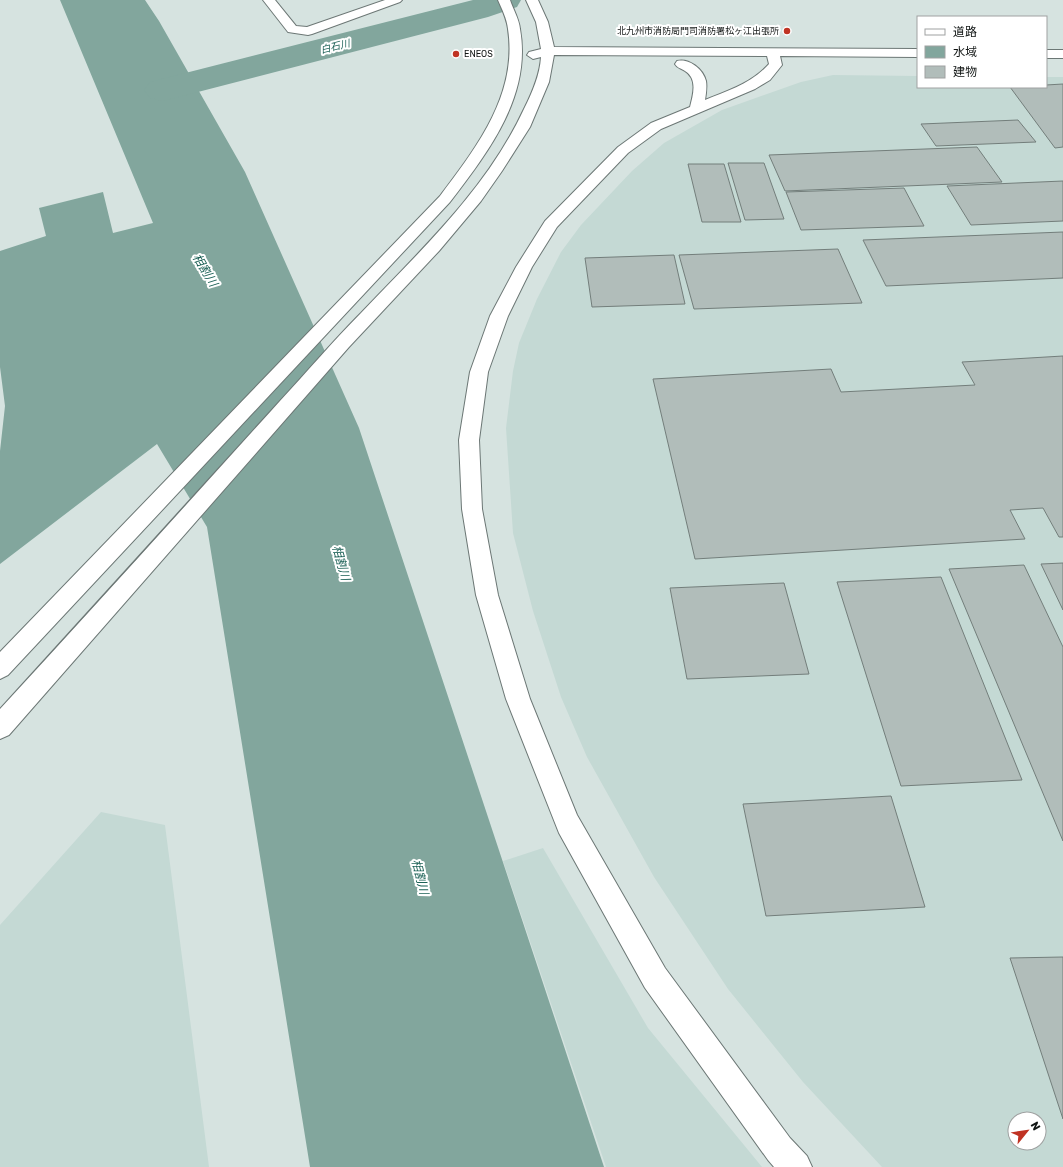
<svg xmlns="http://www.w3.org/2000/svg" width="1063" height="1167" viewBox="0 0 1063 1167" font-family="Rubik,'Noto Sans JP',sans-serif">
<style>
.built{fill:#c4d9d4;fill-rule:evenodd}
.water{fill:#82a69d}
.lines{fill:none;stroke-linecap:round;stroke-linejoin:round}
.river{fill:#82a69d;fill-rule:evenodd}
.building{fill:#b1bdba;stroke:#737e7b}
.minor-casing{stroke:#6c7775;stroke-width:2}
.minor{fill:#fff;fill-rule:evenodd}
.poi-dot{fill:#c03323;stroke:#fff;stroke-width:1.5}
.labels{text-anchor:middle;stroke-width:4;stroke-linejoin:round;paint-order:stroke}
.far-poi-label{font-size:9px;fill:#101413;stroke:#fff;text-anchor:end}
.far-water-label{font-size:10px;font-style:italic;fill:#1d6257;stroke:#fff}
.water-label{font-size:12px;font-style:italic;fill:#1d6257;stroke:#fff}
</style>
<rect width="100%" height="100%" fill="#d6e3e0"/>
<path class="built" d="M 833,75 L 918,76 L 918,87 L 1046,87 L 1046,77 L 1063,77 L 1063,1167 L 882,1167 L 803,1082 L 728,989 L 654,877 L 587,757 L 561,697 L 533,611 L 513,533 L 506,428 L 513,371 L 519,343 L 537,299 L 561,252 L 581,225 L 632,171 L 664,143 L 722,110 L 801,82 ZM 1015,1119 L 1039,1119 L 1039,1143 L 1015,1143 Z
M 101,812 L 165,825 L 209,1167 L 0,1167 L 0,925 Z
M 543,848 L 648,1028 L 762,1167 L 606,1167 L 503,861 Z"/>
<path class="water" d="M 60,0 L 145,0 L 159,21 L 245,172 L 359,428 L 604,1167 L 310,1167 L 207,527 L 157,444 L 0,564 L 0,451 L 5,406 L 0,367 L 0,251 L 46,236 L 39,208 L 103,192 L 113,233 L 153,223 Z"/>
<g class="lines">
<path class="river" d="M 473,0 L 521,0 L 517,7 L 488,17 L 163,101 L 150,98 L 144,90 L 150,82 Z"/>
</g>
<path class="building" d="M 1063,84 L 1063,147 L 1055,148 L 1010,87 L 1046,87 L 1046,85 Z
M 1018,120 L 1036,142 L 936,146 L 921,124 Z
M 977,147 L 1002,182 L 785,191 L 769,155 Z
M 728,163 L 764,163 L 784,219 L 745,220 Z
M 688,164 L 724,164 L 741,222 L 702,222 Z
M 1063,181 L 1063,221 L 971,225 L 947,186 Z
M 904,188 L 924,226 L 801,230 L 786,192 Z
M 1063,232 L 1063,278 L 886,286 L 863,240 Z
M 838,249 L 862,303 L 694,309 L 679,255 Z
M 674,255 L 685,304 L 592,307 L 585,258 Z
M 1063,356 L 1063,537 L 1059,537 L 1043,508 L 1010,510 L 1025,539 L 695,559 L 653,379 L 831,369 L 841,392 L 975,385 L 962,362 Z
M 1063,563 L 1063,610 L 1041,564 Z
M 1024,565 L 1063,647 L 1063,841 L 949,569 Z
M 941,577 L 1022,780 L 901,786 L 837,582 Z
M 784,583 L 809,674 L 687,679 L 670,588 Z
M 891,796 L 925,907 L 766,916 L 743,804 Z
M 1063,957 L 1063,1119 L 1010,958 Z"/>
<g class="lines">
<g class="minor-casing">
<path id="minor" d="M 263,0 L 275,0 L 296,26 L 307,27 L 385,0 L 402,0 L 400,2 L 312,34 L 308,35 L 288,32 Z
M 498,0 L 510,0 C 513,9 519,19 520,29 C 532,96 488,152 450,202 L 8,675 L 0,679 L 0,652 L 440,196 C 477,147 518,94 508,29 C 507,19 502,9 498,0 Z
M 526,0 L 538,0 L 548,22 L 554,47 L 918,49 L 918,57 L 780,56 L 782,65 L 770,80 L 755,89 L 661,129 L 628,153 L 557,227 L 532,267 L 508,316 L 488,372 L 479,440 L 482,509 L 498,595 L 530,699 L 577,815 L 665,968 L 790,1138 L 807,1156 L 812,1167 L 774,1167 L 768,1160 L 645,988 L 559,833 L 506,699 L 476,595 L 462,509 L 459,440 L 470,372 L 490,316 L 516,267 L 545,221 L 618,147 L 651,123 L 690,107 C 693,95 698,79 685,71 C 681,68 677,68 675,64 L 677,61 C 689,58 703,69 706,81 C 707,87 706,94 705,100 C 728,91 752,83 769,64 L 767,56 L 554,55 L 549,82 L 530,127 L 502,171 L 481,201 L 439,251 L 349,347 L 9,735 L 0,739 L 0,709 C 94,607 187,504 280,401 C 307,372 333,341 361,313 C 421,250 487,189 524,109 C 532,93 540,75 541,57 L 533,59 L 527,55 L 529,52 L 541,49 L 536,22 Z
M 1046,50 L 1063,50 L 1063,58 L 1046,58 Z"/>
</g>
<use href="#minor" class="minor"/>
</g>
<g class="poi-dot">
<circle cx="787" cy="31" r="4"/>
<circle cx="456" cy="54" r="4"/>
</g>
<g class="labels">
<g class="far-poi-label">
<text x="779" y="34">北九州市消防局門司消防署松ヶ江出張所</text>
<text x="464" y="57" text-anchor="start">ENEOS</text>
</g>
<g class="far-water-label">
<text transform="translate(335 46) rotate(-14)" y="4">白石川</text>
</g>
<g class="water-label">
<text transform="translate(205 270) rotate(59)" y="4">相割川</text>
<text transform="translate(341 563) rotate(74)" y="4">相割川</text>
<text transform="translate(420 877) rotate(76)" y="4">相割川</text>
</g>
</g>
<rect x="917" y="16" width="130" height="72" fill="#ffffff" stroke="#9fa1a1"/>
<rect x="925" y="29" width="20" height="6" fill="#ffffff" stroke="#9fa1a1"/>
<text x="953" y="36" font-size="12" fill="#101413">道路</text>
<rect x="925" y="46" width="20" height="12" fill="#82a69d" stroke="#9fa1a1"/>
<text x="953" y="56" font-size="12" fill="#101413">水域</text>
<rect x="925" y="66" width="20" height="12" fill="#b1bdba" stroke="#9fa1a1"/>
<text x="953" y="76" font-size="12" fill="#101413">建物</text>
<g transform="translate(1027 1131) rotate(60)"><circle r="19" fill="#ffffff" stroke="#9fa1a1"/>
<path d="M0-3L7 15L0 10L-7 15Z" fill="#c03323"/>
<text y="-6" font-size="11" font-weight="bold" text-anchor="middle" fill="#101413">N</text>
</g>
</svg>
